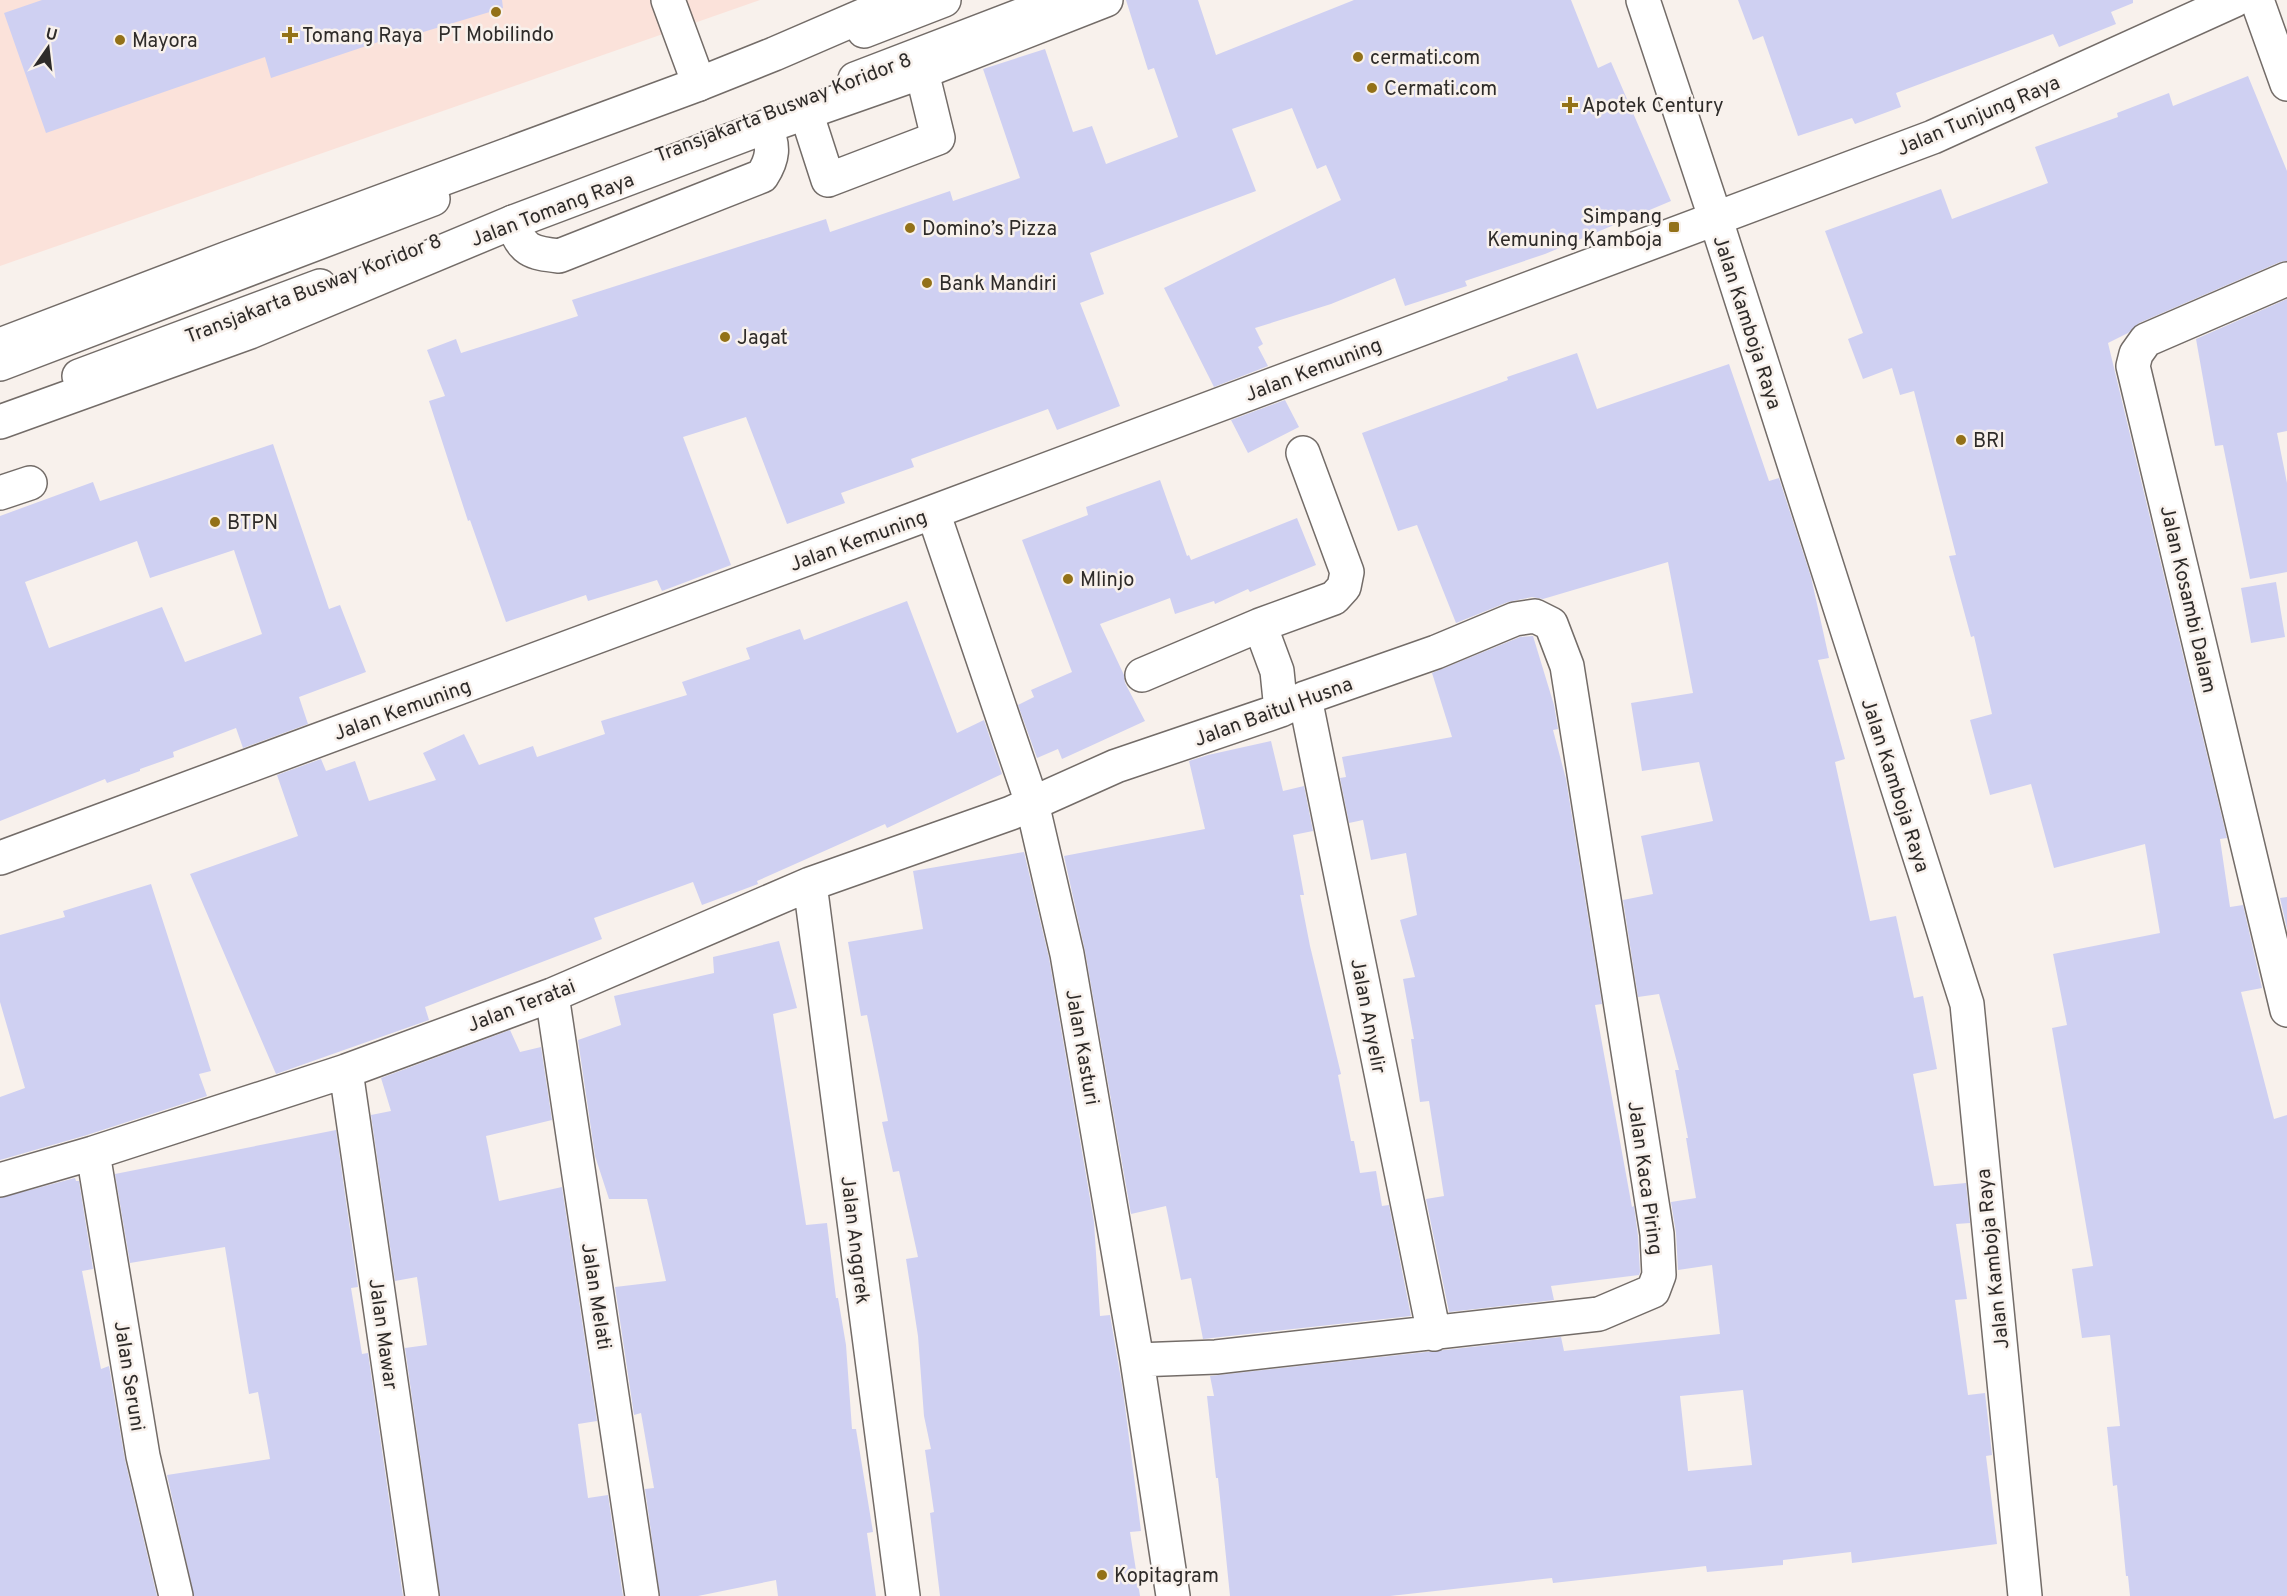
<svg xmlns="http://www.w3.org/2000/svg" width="2287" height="1596" viewBox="0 0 2287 1596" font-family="Overpass,sans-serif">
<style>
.commercial{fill:#fbe2da}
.building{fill:#cfd0f2;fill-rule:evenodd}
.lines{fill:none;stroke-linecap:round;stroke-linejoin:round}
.minor-casing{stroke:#736c68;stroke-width:36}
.major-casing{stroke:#736c68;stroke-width:36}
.minor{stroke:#fff;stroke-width:33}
.major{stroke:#fff;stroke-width:33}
.poi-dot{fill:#937118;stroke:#f8f1ec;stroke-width:2}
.labels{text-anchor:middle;stroke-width:5;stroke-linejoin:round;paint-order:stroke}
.poi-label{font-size:20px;fill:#2e2b29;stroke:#f8f1ec;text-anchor:start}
.street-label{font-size:20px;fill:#2e2b29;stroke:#f8f1ec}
</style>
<rect width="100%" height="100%" fill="#f8f1ec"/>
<path class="commercial" d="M 0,0 L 760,0 L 0,266 Z"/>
<path class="building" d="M 42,0 L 502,0 L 503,8 L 410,36 L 408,32 L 271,78 L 265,57 L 46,133 L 4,13 Z
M 1126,0 L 1198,0 L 1216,55 L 1354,0 L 1571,0 L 1598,68 L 1611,62 L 1671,201 L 1545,254 L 1465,281 L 1467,286 L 1405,306 L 1395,278 L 1331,304 L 1255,328 L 1263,344 L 1258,347 L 1268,366 L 1214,387 L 1164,288 L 1341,200 L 1326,165 L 1317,169 L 1292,108 L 1232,129 L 1256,191 L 1090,253 L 1104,294 L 1080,303 L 1120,406 L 1057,430 L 1048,409 L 911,459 L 914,467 L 841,493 L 845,503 L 787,524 L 746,417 L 683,437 L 731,565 L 662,591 L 657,580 L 588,601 L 586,595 L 506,622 L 470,520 L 468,521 L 429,401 L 445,396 L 427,350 L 456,339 L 461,353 L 578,316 L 572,300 L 826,219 L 830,232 L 950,191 L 953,201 L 1020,178 L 983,69 L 1045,49 L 1073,132 L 1092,126 L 1106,164 L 1178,137 L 1154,68 L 1148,70 Z
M 1738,0 L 2133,0 L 2133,3 L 2111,12 L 2116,24 L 2059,47 L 2053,34 L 1896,93 L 1901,107 L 1855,124 L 1852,118 L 1798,136 L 1763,36 L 1753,40 Z
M 2248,76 L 2287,171 L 2287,261 L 2280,262 L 2139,323 L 2128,333 L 2108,343 L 2227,838 L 2220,839 L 2230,907 L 2243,905 L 2262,988 L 2241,992 L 2274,1119 L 2287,1115 L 2287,1596 L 2130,1596 L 2128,1576 L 2126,1576 L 2117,1485 L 2113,1486 L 2107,1427 L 2120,1426 L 2110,1335 L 2082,1338 L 2072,1269 L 2093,1266 L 2052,1028 L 2067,1025 L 2053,954 L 2160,933 L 2145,844 L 2054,868 L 2031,784 L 1990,795 L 1970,720 L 1992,714 L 1974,636 L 1971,637 L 1949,556 L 1956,555 L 1914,391 L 1900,395 L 1892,368 L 1863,379 L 1848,339 L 1863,333 L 1825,231 L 1941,189 L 1952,219 L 2048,183 L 2035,147 L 2118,117 L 2117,113 L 2169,93 L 2173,106 Z
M 2287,299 L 2287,431 L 2277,433 L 2287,483 L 2287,572 L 2250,579 L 2223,445 L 2215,446 L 2196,339 Z
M 1577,353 L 1597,409 L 1729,364 L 1769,481 L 1779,478 L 1811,577 L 1829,658 L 1818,660 L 1845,759 L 1835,762 L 1870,921 L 1896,916 L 1914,998 L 1923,996 L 1937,1069 L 1913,1074 L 1934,1186 L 1966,1183 L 1970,1223 L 1956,1224 L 1967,1299 L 1955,1300 L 1968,1395 L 1985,1393 L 1992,1455 L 1986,1456 L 1997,1544 L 1852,1563 L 1851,1552 L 1783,1560 L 1783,1565 L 1707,1572 L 1706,1566 L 1553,1583 L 1552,1578 L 1390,1596 L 1230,1596 L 1218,1478 L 1216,1478 L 1207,1396 L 1214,1396 L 1210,1376 L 1561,1337 L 1564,1351 L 1720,1334 L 1712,1265 L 1678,1270 L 1676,1233 L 1671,1202 L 1696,1198 L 1686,1138 L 1688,1138 L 1675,1070 L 1679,1070 L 1659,994 L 1638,997 L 1623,900 L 1653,894 L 1641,836 L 1713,821 L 1699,762 L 1642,771 L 1631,703 L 1693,693 L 1668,562 L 1543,599 L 1532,597 L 1508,602 L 1456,623 L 1417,525 L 1398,531 L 1362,433 L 1508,380 L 1507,377 ZM 1743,1390 L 1752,1465 L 1688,1471 L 1680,1396 Z
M 1285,400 L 1299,427 L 1248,453 L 1231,420 Z
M 273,444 L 329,609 L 340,605 L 366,672 L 299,697 L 308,724 L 243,748 L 236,728 L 173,752 L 174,757 L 140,769 L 140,771 L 107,783 L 105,779 L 0,821 L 0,516 L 93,482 L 100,501 ZM 137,541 L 150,578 L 234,550 L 262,634 L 185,662 L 162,607 L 49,648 L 25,582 Z
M 1160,480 L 1187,556 L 1189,555 L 1191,560 L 1297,518 L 1316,565 L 1250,592 L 1248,589 L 1215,604 L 1214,601 L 1175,614 L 1170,598 L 1100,624 L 1124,675 L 1125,683 L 1145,721 L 1062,759 L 1058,749 L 1037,758 L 1018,705 L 1034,697 L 1031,690 L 1072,672 L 1022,540 L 1088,515 L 1086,507 Z
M 2276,582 L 2285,637 L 2251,643 L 2241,588 Z
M 907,601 L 957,733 L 984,720 L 1002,774 L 887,828 L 885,824 L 757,881 L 758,884 L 702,905 L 693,882 L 594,918 L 602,939 L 425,1007 L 429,1020 L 276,1074 L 190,874 L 298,836 L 277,775 L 321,759 L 326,771 L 355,761 L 369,801 L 436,780 L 423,753 L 464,734 L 479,765 L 533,746 L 537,757 L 605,734 L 601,721 L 687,695 L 682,682 L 750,659 L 746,648 L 800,629 L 804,640 Z
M 1533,636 L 1554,705 L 1558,729 L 1553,730 L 1566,779 L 1602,1004 L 1595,1005 L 1632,1207 L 1634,1206 L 1638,1236 L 1640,1272 L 1639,1275 L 1551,1286 L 1554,1300 L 1449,1312 L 1426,1199 L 1444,1196 L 1429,1101 L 1420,1102 L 1411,1039 L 1414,1039 L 1403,979 L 1415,977 L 1400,920 L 1417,915 L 1406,853 L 1371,860 L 1363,820 L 1349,823 L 1340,778 L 1346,777 L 1342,757 L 1452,737 L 1432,673 L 1520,637 Z
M 1271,741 L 1283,791 L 1304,786 L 1313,831 L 1293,835 L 1304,895 L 1300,895 L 1310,946 L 1341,1074 L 1338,1075 L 1351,1141 L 1354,1141 L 1360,1173 L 1376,1171 L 1382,1206 L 1389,1205 L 1411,1316 L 1203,1339 L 1191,1278 L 1181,1280 L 1166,1206 L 1131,1214 L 1085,951 L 1064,856 L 1205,829 L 1189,761 L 1208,755 Z
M 1024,852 L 1049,958 L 1094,1222 L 1100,1316 L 1110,1315 L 1123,1391 L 1141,1531 L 1130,1532 L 1140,1596 L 940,1596 L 930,1513 L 934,1512 L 925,1450 L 931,1449 L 924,1416 L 918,1336 L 906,1259 L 918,1257 L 899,1171 L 893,1172 L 882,1122 L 888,1121 L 867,1015 L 861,1016 L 848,942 L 923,929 L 913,871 Z
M 151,884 L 211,1071 L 199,1074 L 207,1096 L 87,1135 L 0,1160 L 0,1097 L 25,1088 L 0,1002 L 0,935 L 65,917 L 63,911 Z
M 2287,897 L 2287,929 L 2280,898 Z
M 779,941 L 797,1008 L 773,1014 L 806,1225 L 827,1223 L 836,1298 L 838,1298 L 846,1345 L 852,1429 L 856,1429 L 873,1532 L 867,1533 L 876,1596 L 778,1596 L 776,1580 L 698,1596 L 660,1596 L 645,1489 L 654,1488 L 641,1413 L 634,1415 L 615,1287 L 666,1281 L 647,1199 L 609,1199 L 595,1156 L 578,1040 L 621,1025 L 614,996 L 714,973 L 713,957 Z
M 510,1030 L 520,1052 L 541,1047 L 552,1120 L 486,1136 L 499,1201 L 562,1187 L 597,1421 L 578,1424 L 588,1498 L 608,1495 L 623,1596 L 440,1596 L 405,1348 L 427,1345 L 417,1277 L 395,1281 L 371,1115 L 391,1111 L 381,1078 Z
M 336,1130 L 358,1287 L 351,1288 L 362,1354 L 368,1353 L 403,1596 L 194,1596 L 167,1475 L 270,1459 L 258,1392 L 249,1394 L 225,1247 L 130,1263 L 115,1174 Z
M 75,1178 L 76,1181 L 79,1181 L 93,1269 L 82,1271 L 101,1369 L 109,1366 L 125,1460 L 157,1596 L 0,1596 L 0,1198 Z"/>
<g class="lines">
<g class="minor-casing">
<path id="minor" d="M 668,0 L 699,84
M 1643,0 L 1716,220 L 1967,1004 L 2025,1596
M 2257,0 L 2287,84
M 864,31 L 944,0
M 855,79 L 1061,0
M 806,112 L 828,180 L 938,138 L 922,72
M 513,222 C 521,251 532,253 559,256 L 762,176 C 773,159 775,146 765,127
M 2287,279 L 2146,340 L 2136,354 L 2133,366 L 2287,1010
M 0,364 L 433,199
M 79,376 L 320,286
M 0,493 L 30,483
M 933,512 L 1032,803 L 1067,954 L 1137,1360 L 1173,1596
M 1260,625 L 1277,671 L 1281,710
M 1142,675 L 1260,625 L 1334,598 L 1344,587 L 1347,572 L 1303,453
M 1305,698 L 1434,1334
M 0,858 L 933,512 L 1933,137 L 2235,0
M 810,884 L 903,1596
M 552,995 L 642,1596
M 346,1071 L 422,1596
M 93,1153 L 143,1456 L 176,1596
M 0,1180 L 93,1153 L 346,1071 L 552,995 L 810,884 L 1011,813 L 1116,766 L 1281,710 L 1305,698 L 1436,652 L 1515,619 L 1535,616 L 1551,624 L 1567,666 L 1657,1234 L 1659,1275 L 1653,1291 L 1599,1314 L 1216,1357 L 1137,1360"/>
</g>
<g class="major-casing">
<path id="major" d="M 0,345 L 228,258 L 699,84 L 774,54 L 899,0
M 0,422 L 250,332 L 513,222 L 765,127 L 922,72 L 1106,0"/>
</g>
<use href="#minor" class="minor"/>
<use href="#major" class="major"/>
</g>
<g class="poi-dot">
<circle cx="496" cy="12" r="6"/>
<path d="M287 26h6v6h6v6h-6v6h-6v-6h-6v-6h6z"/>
<circle cx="120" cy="40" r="6"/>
<circle cx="1358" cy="57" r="6"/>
<circle cx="1372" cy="88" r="6"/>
<path d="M1567 96h6v6h6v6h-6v6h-6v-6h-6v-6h6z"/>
<rect x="1668" y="221" width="12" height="12" rx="3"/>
<circle cx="910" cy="228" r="6"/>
<circle cx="927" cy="283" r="6"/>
<circle cx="725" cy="337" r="6"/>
<circle cx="1961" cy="440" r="6"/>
<circle cx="215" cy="522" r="6"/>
<circle cx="1068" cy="579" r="6"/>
<circle cx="1102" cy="1575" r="6"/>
</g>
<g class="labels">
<g class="poi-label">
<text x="496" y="41" text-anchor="middle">PT Mobilindo</text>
<text x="302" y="42">Tomang Raya</text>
<text x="132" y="47">Mayora</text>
<text x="1370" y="64">cermati.com</text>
<text x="1384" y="95">Cermati.com</text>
<text x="1582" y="112">Apotek Century</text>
<text x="1662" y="223" text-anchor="end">Simpang<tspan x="1662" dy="23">Kemuning Kamboja</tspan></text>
<text x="922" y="235">Domino’s Pizza</text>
<text x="939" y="290">Bank Mandiri</text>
<text x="737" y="344">Jagat</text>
<text x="1973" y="447">BRI</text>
<text x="227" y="529">BTPN</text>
<text x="1080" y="586">Mlinjo</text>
<text x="1114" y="1582">Kopitagram</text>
</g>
<g class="street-label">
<text transform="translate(783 107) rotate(-21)" y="7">Transjakarta Busway Koridor 8</text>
<text transform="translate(1978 115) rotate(-23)" y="7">Jalan Tunjung Raya</text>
<text transform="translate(552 209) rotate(-21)" y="7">Jalan Tomang Raya</text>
<text transform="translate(313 288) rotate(-21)" y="7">Transjakarta Busway Koridor 8</text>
<text transform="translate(1748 322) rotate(72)" y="7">Jalan Kamboja Raya</text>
<text transform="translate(1313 369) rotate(-21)" y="7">Jalan Kemuning</text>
<text transform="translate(858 540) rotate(-20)" y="7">Jalan Kemuning</text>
<text transform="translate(2189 599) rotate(77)" y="7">Jalan Kosambi Dalam</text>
<text transform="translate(402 709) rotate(-20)" y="7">Jalan Kemuning</text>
<text transform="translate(1273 711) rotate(-20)" y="7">Jalan Baitul Husna</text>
<text transform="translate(1896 785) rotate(72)" y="7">Jalan Kamboja Raya</text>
<text transform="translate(521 1005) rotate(-21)" y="7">Jalan Teratai</text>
<text transform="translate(1369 1016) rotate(79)" y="7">Jalan Anyelir</text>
<text transform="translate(1083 1047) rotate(80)" y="7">Jalan Kasturi</text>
<text transform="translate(1646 1178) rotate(82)" y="7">Jalan Kaca Piring</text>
<text transform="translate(856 1240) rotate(83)" y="7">Jalan Anggrek</text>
<text transform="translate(1992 1259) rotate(-96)" y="7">Jalan Kamboja Raya</text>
<text transform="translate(597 1296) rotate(81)" y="7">Jalan Melati</text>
<text transform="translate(384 1334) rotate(82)" y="7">Jalan Mawar</text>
<text transform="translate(130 1376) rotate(81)" y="7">Jalan Seruni</text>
</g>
</g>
<g transform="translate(48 48) rotate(14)" stroke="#f8f1ec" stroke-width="4.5" paint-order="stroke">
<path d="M0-4.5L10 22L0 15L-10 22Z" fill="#2e2b29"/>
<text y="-9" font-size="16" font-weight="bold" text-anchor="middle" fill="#2e2b29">U</text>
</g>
</svg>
